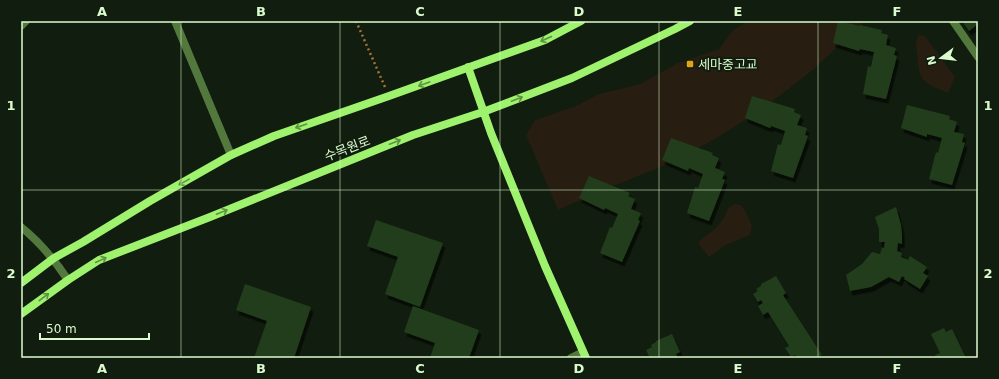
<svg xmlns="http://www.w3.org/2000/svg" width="999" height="379" viewBox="0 0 999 379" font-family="'DejaVu Sans','Noto Sans KR',sans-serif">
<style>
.green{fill:#271d11}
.building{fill:#223d1b;filter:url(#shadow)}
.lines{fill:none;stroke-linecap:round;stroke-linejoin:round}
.path{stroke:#a57338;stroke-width:2.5;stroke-dasharray:2 3;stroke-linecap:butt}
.lane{stroke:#52783d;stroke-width:8}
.street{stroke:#52783d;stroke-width:8}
.secondary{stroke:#9ff26e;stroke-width:8}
.oneway{stroke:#5f9243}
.grid{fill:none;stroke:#dbfbce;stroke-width:1;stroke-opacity:0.55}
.poi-dot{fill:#e1a514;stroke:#111d0e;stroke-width:1.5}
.labels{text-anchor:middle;stroke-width:4;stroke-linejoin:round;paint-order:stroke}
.poi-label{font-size:13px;fill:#dbfbce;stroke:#111d0e;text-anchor:start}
.street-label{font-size:13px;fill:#dbfbce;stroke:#111d0e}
.neatline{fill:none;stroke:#dbfbce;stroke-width:1.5}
.grid-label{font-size:13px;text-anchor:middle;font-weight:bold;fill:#dbfbce}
</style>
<defs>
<filter id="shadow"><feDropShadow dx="2.5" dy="4.5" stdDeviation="0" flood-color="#0009"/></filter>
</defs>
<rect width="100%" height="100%" fill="#111d0e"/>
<path class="green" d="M 748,21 L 865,21 L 814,69 L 786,91 L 761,110 L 720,136 L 671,163 L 603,190 L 558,210 L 526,135 L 535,120 L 576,106 L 599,94 L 640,84 L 678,63 L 719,49 L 733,30 Z
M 919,35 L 925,36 L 955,77 L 948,93 C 922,82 919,82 917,53 C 916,46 915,40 919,35 Z
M 735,204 L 741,205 L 745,210 L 752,226 L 750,235 L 726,245 L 709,257 L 698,243 L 700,240 C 713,231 723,224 728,208 Z"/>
<path class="building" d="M 838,21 L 860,26 L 860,25 L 882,30 L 881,33 L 888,35 L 886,45 L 896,48 L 894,55 L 897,56 L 886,99 L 863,94 L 868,66 L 871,67 L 874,52 L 860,49 L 859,51 L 833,43 Z
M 962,21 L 978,21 L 978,24 L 969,31 Z
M 752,96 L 795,109 L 794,112 L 801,115 L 797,125 L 807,128 L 805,135 L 808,136 L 793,178 L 771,171 L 778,144 L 781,145 L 785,131 L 771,126 L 770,128 L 745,118 Z
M 907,105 L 950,116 L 949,119 L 957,122 L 954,132 L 964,134 L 962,142 L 965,143 L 952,185 L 929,179 L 936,152 L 938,153 L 942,138 L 927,134 L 927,137 L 901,128 Z
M 671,138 L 713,153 L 712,155 L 719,158 L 715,168 L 725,172 L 722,179 L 725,180 L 709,221 L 687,213 L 695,187 L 698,188 L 703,174 L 689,168 L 688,171 L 662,160 Z
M 589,176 L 630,193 L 628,196 L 635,199 L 631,209 L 641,213 L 638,220 L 640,221 L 622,262 L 600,253 L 610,227 L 612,228 L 618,214 L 605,208 L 604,210 L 579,198 Z
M 896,207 L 901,225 L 902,235 L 902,244 L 898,243 L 897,251 L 902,253 L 901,257 L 908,260 L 910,256 L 927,267 L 923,273 L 928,276 L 920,289 L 904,279 L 905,278 L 902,276 L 899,282 L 889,277 L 871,287 L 850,291 L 846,275 L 862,264 L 872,252 L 880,254 L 882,248 L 884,248 L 885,242 L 879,242 L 879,229 L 875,217 Z
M 376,220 L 443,243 L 420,307 L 385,294 L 398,257 L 367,246 Z
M 776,276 L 786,293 L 783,295 L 822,355 L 817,358 L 797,358 L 795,355 L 791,357 L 785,348 L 789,346 L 768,312 L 763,315 L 758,306 L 763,303 L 761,300 L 758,302 L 753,294 L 758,291 L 756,289 L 761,286 L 761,284 Z
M 245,284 L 311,307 L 294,358 L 254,358 L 267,321 L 236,310 Z
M 413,306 L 479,330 L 469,358 L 430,358 L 435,343 L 404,332 Z
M 944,328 L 946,332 L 952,329 L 966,358 L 936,358 L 935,355 L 940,353 L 931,334 Z
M 672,334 L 680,352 L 676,354 L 678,358 L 655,358 L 654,356 L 650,358 L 646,350 L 652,347 L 651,345 L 656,342 L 656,341 Z"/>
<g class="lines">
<path class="path" d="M 356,21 L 385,87"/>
<path class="lane" d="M 571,358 L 583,352"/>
<path class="street" d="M 175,21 L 231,155
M 953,21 L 978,57
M 21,26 L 26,21
M 21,227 C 41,243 54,259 68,280"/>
<path class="secondary" d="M 468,67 L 491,133 L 545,266 L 586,358
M 21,283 L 54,258 L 83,242 L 150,201 L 231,155 L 274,136 L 389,96 L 545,40 L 581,21
M 21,314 L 68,280 L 99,260 L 210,217 L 413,135 L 483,112 L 572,78 L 675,29 L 690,21"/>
</g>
<defs><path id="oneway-shaft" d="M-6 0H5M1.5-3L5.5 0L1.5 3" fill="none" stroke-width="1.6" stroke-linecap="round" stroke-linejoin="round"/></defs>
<g class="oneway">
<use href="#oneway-shaft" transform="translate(546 39) rotate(156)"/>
<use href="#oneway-shaft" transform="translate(424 84) rotate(160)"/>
<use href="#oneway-shaft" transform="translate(517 99) rotate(-21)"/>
<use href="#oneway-shaft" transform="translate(301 126) rotate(161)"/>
<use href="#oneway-shaft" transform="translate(395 142) rotate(-21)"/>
<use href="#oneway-shaft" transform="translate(184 182) rotate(151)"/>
<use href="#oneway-shaft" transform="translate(222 212) rotate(-22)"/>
<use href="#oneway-shaft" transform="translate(101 260) rotate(-25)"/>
<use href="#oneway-shaft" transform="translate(44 297) rotate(-37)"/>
</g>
<path class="grid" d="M 181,21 L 181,358M 340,21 L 340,358M 500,21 L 500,358M 659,21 L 659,358M 818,21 L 818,358M 21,190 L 978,190"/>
<rect class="poi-dot" x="686" y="60" width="8" height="8" rx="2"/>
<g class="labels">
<g class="poi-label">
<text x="698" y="69">세마중고교</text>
</g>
<g class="street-label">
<text transform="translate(347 148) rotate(-21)" y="5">수목원로</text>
</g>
</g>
<rect width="999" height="379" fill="none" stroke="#111d0e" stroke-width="44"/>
<g transform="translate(941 58) rotate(255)" stroke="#111d0e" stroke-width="3" paint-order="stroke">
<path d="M0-3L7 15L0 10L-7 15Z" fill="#dbfbce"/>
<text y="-6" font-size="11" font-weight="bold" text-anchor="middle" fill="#dbfbce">N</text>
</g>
<path d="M40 333v6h109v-6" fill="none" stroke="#dbfbce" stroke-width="2"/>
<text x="46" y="333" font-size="12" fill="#dbfbce" stroke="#111d0e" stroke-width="3" paint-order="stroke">50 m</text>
<rect x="22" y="22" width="955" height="335" class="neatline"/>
<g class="grid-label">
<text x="102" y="16">A</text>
<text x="261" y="16">B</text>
<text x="420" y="16">C</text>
<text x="579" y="16">D</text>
<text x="738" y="16">E</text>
<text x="897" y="16">F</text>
<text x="11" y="110">1</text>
<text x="988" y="110">1</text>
<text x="11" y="278">2</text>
<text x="988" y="278">2</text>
<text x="102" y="373">A</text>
<text x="261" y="373">B</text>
<text x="420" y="373">C</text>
<text x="579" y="373">D</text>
<text x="738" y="373">E</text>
<text x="897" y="373">F</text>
</g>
</svg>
